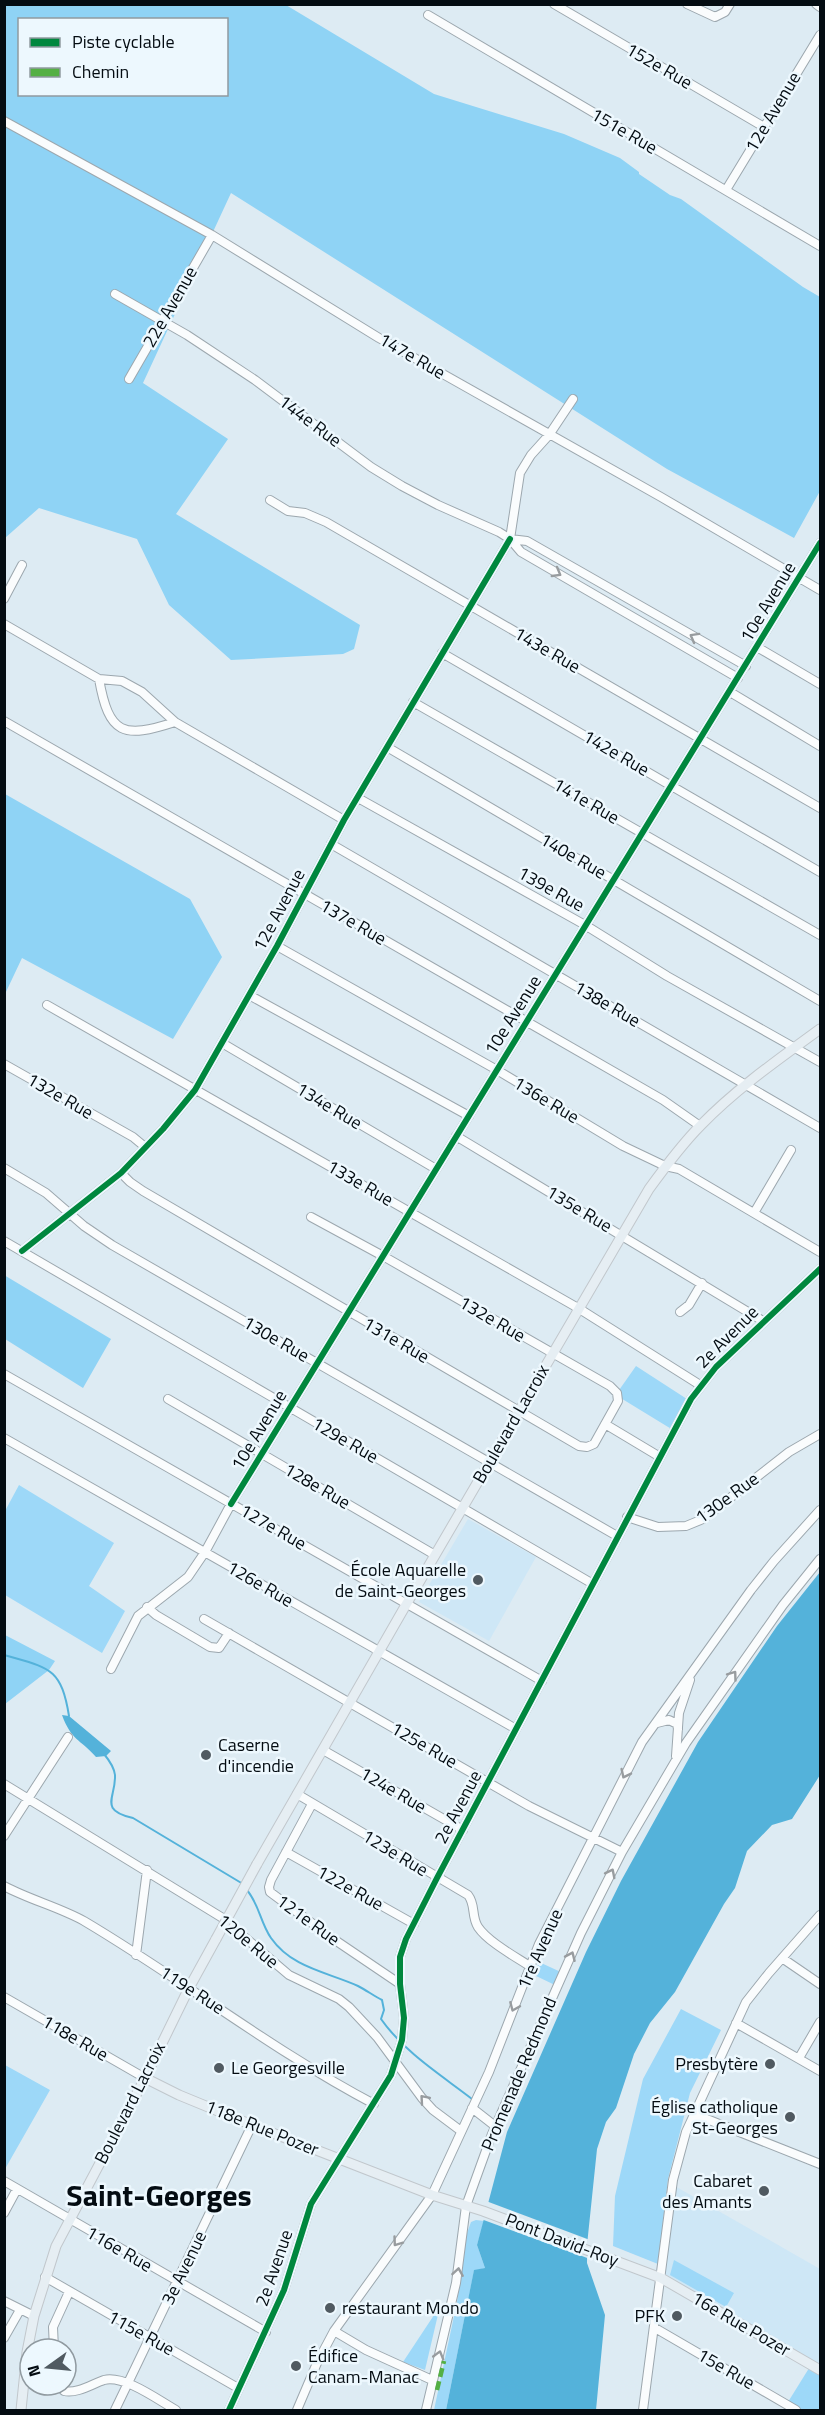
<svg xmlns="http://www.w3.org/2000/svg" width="825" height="2415" viewBox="0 0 825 2415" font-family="'Titillium Web',sans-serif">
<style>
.built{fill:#cee7f6}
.green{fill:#9dd8f8}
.forest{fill:#8fd3f5;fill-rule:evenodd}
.water{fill:#54b2da}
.pier{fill:#ddebf3}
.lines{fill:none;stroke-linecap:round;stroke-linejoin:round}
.stream{stroke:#54b2da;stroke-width:2}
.minor-casing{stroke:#9ca7ae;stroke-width:10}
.major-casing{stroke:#c1c7cc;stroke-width:11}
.minor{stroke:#fafcfd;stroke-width:8}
.major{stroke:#e6eef3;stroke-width:9}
.major-bridge-casing{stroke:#c1c7cc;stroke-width:11;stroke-linecap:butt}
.major-bridge{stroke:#e6eef3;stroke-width:9}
.quiet{stroke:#54b044;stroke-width:4.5;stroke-dasharray:9 4.5;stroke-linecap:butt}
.cycleway-casing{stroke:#edf8fe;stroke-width:10}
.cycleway{stroke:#00873e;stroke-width:6}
.oneway{stroke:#989c9f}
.poi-dot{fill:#505a61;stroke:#edf8fe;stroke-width:2}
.labels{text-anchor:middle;stroke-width:5;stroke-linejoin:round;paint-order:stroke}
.street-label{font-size:18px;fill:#040c12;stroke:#edf8fe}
.poi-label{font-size:18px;fill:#040c12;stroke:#edf8fe;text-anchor:end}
.town-label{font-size:30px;font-weight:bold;fill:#040c12;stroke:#edf8fe}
</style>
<rect width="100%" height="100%" fill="#ddebf3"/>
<path class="built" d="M 468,1519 L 536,1557 L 489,1641 L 419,1602 Z
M 673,2185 L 820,2269 L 820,2371 L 661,2278 Z"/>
<path class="green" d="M 636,1366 L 690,1401 L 673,1430 L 619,1397 L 617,1393 Z
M 19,1485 L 114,1543 L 89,1586 L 125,1611 L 102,1653 L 5,1595 L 5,1511 Z
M 539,1962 L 563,1973 L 557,1986 L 534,1975 Z
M 681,2009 L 721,2030 L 690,2093 L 668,2179 L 658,2264 L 613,2246 L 615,2196 L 643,2079 Z
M 5,2065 L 50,2090 L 5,2169 L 4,2065 Z
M 476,2220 L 484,2221 L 477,2245 L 485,2268 L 474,2271 L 446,2410 L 434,2410 L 457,2302 L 467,2233 L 471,2222 Z
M 674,2260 L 734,2293 L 726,2307 L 670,2275 Z
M 440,2306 L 425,2370 L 403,2362 Z
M 811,2365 L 820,2370 L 820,2410 L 802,2410 L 788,2402 Z"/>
<path class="forest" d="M 5,5 L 286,5 L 434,94 L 564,134 L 620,158 L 639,172 L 639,174 L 670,195 L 681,199 L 803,287 L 820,297 L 820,491 L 794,538 L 667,469 L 231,193 L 143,383 L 228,439 L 176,514 L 360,625 L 354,649 L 343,654 L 231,660 L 169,605 L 137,539 L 39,508 L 5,538 ZM 20,20 L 226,20 L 226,94 L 20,94 Z
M 5,794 L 190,899 L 222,957 L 173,1039 L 22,958 L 5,994 Z
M 4,1275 L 111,1339 L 83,1388 L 5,1339 Z
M 5,1635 L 55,1661 L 49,1670 L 5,1704 Z"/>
<path class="water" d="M 820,1572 L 820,1775 L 792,1819 L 772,1825 L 747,1851 L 735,1888 L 724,1904 L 675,1992 L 650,2023 L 634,2054 L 616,2108 L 606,2122 L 597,2149 L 587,2245 L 587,2263 L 605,2315 L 596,2410 L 446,2410 L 474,2270 L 485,2268 L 477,2245 L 507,2132 L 586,1952 L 621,1881 L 698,1742 L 777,1626 Z
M 62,1715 L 69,1716 L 111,1751 L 106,1756 L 96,1757 C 80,1739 71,1740 62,1715 Z"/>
<path class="pier" d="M 486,2201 L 590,2240 L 590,2259 L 481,2219 Z"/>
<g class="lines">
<path class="stream" d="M 4,1655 C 49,1668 61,1667 69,1716
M 104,1754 C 109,1760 114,1767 115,1775 C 116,1798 98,1810 133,1818 L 243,1884
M 246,1889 C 259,1903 260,1922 271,1938 C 292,1968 327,1972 358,1986 C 366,1990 374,1996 382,2000 L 384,2010 L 381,2019 C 405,2053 441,2075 472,2099"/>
<g class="minor-casing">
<path id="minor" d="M 554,4 L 764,127
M 687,4 L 715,17 L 725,12 L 730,4
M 816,4 L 820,7
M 428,15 L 820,246
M 4,121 L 212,235 L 379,338 L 661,497 L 820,590
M 726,190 L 820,35
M 115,294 L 187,335 L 255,380 L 371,467 L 402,486 L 438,505 L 499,532 L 510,539 L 521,552 L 738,678
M 129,379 L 212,235
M 270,500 L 288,511 L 305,513 L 326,522 L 820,808
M 510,539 L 527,541 L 746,666
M 4,599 L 22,565
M 4,624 L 99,679 L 122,681 L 142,692 L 175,722 L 344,820
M 757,647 L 820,684
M 442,653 L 820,872
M 99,679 C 109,735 123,739 175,722
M 730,692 L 820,746
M 413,702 L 820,935
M 4,721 L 663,1100 L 700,1126
M 387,747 L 820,1001
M 358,798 L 585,925 L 667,976 L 820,1062
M 331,844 L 820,1128
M 277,946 L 497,1070 L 623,1146 L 665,1166 L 679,1169 L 820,1252
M 249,995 L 469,1116
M 47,1005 L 578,1308 L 700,1385
M 222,1043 L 436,1169
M 4,1064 L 133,1137 L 145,1147
M 456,1136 L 763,1321
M 4,1168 L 46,1193 L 84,1226 L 112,1245 L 617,1536
M 121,1173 L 130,1182 L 143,1191 L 579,1446 L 587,1447 L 594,1444 L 618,1401 L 617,1393 L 610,1386 L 383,1256 L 311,1217
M 754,1213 L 791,1150
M 4,1241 L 593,1584
M 22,1251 L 121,1173 L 163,1129 L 195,1090 L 277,946 L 344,820 L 510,539 L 520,473 L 531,455 L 549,435 L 573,399
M 680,1312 L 689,1305 L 702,1283
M 4,1374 L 542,1681
M 168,1399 L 435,1555
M 605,1424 L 660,1457
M 4,1438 L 516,1729
M 627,1517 L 658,1527 L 686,1526 L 703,1519 L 789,1452 L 820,1434
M 147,1607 L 156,1615 L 210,1647 L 219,1648 L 229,1633
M 204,1619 L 529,1806 L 622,1852
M 111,1669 L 138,1616 L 188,1577 L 205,1552 L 231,1504 L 820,543
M 657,1723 L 669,1720 L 677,1724 L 678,1729
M 323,1750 L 463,1830
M 676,1756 L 679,1713 L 690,1680
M 4,1784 L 221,1917 L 289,1975 L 339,1999 L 349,2007 L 377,2037 L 422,2098 L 433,2110 L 461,2131
M 297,1794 L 468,1895 C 476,1905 471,1916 478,1927 C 488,1942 516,1957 531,1967
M 312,1804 L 271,1880 L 269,1887 L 270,1892 L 332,1938 L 400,1984
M 4,1836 L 68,1737
M 286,1852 L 414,1924
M 4,1886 C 30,1900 59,1907 84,1921 C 182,1979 273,2051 374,2104
M 136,1955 L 147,1870
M 782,1958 L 820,1984
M 4,1997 L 145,2078
M 736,2023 L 820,2071
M 799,2058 L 820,2022
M 472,2108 L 495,2126
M 694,2114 L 820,2164
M 4,2181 L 266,2332
M 4,2213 L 17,2189
M 45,2277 L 238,2388
M 4,2301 L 34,2316
M 655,2328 L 796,2410
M 334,2331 L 366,2350 L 432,2380
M 4,2338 L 20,2310
M 54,2349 L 53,2327 L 69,2292
M 59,2385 L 64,2391 C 77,2394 92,2384 104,2380 C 125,2375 158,2400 176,2410
M 115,2410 L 252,2125
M 229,2410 L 284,2290 L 311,2204 L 391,2075 L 402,2040 L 404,2018 L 400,1984 L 400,1957 L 406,1939 L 437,1878 L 691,1399 L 716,1367 L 820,1269
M 297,2410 L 317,2363 L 334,2331 L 432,2195 L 489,2072 L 539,1944 L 642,1742 L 751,1590 L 774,1561 L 820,1510
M 426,2410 L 456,2283 L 466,2206 L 492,2134 L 581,1933 L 622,1852 L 686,1743 L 783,1605 L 820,1559
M 643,2410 L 673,2180 L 686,2132 L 746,2002 L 769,1973 L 820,1915"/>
</g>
<g class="major-casing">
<path id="major" d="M 257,1864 L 407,1603 L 649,1189 C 665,1167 682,1144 701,1125 C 737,1088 779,1059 820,1029
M 145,2078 L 179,2095 L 252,2125 L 432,2195 L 483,2211 L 661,2278 L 820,2370
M 21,2410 L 27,2352 L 34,2316 L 56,2246 L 145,2078 L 189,1988 L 216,1939"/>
</g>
<use href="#minor" class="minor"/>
<use href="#major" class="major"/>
<g class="major-bridge-casing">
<path id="major-bridge" d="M 216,1939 L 257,1864"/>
</g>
<use href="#major-bridge" class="major-bridge"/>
<path class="quiet" d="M 437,2390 L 444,2361"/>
<g class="cycleway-casing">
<path id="cycleway" d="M 22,1251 L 121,1173 L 163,1129 L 195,1090 L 277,946 L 344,820 L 510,539
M 231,1504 L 820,543
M 229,2410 L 284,2290 L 311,2204 L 391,2075 L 402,2040 L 404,2018 L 400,1984 L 400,1957 L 406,1939 L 437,1878 L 691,1399 L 716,1367 L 820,1269"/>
</g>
<use href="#cycleway" class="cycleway"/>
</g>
<defs><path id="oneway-chevron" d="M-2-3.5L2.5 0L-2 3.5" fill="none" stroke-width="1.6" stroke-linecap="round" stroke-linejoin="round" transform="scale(1.5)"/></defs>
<g class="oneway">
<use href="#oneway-chevron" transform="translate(557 573) rotate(30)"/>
<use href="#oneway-chevron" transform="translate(694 637) rotate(-151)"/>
<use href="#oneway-chevron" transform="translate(733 1675) rotate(-54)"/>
<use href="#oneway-chevron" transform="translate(625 1774) rotate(116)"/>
<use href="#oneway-chevron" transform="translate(611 1873) rotate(-63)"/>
<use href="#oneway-chevron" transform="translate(571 1956) rotate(-66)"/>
<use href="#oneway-chevron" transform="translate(514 2007) rotate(113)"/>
<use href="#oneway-chevron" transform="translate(424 2099) rotate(-131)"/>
<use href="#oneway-chevron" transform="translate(397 2242) rotate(126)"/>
<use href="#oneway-chevron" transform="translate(458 2272) rotate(-81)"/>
<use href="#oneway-chevron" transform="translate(439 2355) rotate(-74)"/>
</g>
<g class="poi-dot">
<circle cx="478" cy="1580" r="6"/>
<circle cx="206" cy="1755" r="6"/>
<circle cx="770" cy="2064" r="6"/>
<circle cx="219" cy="2068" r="6"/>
<circle cx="790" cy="2117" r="6"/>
<circle cx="764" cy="2191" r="6"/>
<circle cx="330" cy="2308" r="6"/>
<circle cx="677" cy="2316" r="6"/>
<circle cx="296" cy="2366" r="6"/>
</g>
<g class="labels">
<g class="street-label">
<text transform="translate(659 66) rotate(30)" y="6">152e Rue</text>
<text transform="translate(773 112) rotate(-59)" y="6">12e Avenue</text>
<text transform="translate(624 131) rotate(30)" y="6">151e Rue</text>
<text transform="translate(170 307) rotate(-60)" y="6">22e Avenue</text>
<text transform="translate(412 356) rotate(30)" y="6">147e Rue</text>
<text transform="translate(310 421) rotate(37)" y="6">144e Rue</text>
<text transform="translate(768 602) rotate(-59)" y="6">10e Avenue</text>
<text transform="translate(547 650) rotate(30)" y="6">143e Rue</text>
<text transform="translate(616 753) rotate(30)" y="6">142e Rue</text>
<text transform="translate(586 801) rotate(30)" y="6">141e Rue</text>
<text transform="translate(573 856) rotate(30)" y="6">140e Rue</text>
<text transform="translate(551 889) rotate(29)" y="6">139e Rue</text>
<text transform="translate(279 910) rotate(-62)" y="6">12e Avenue</text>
<text transform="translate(353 922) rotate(30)" y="6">137e Rue</text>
<text transform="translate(607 1004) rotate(30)" y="6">138e Rue</text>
<text transform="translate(513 1015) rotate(-58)" y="6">10e Avenue</text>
<text transform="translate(60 1096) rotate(30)" y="6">132e Rue</text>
<text transform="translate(546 1100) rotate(31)" y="6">136e Rue</text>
<text transform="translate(329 1106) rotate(31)" y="6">134e Rue</text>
<text transform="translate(360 1183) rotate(30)" y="6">133e Rue</text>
<text transform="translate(579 1209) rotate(31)" y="6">135e Rue</text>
<text transform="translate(492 1319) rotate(30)" y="6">132e Rue</text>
<text transform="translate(727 1337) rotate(-45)" y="6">2e Avenue</text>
<text transform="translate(276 1339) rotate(30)" y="6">130e Rue</text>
<text transform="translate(396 1340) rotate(30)" y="6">131e Rue</text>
<text transform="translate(511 1424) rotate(-60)" y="6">Boulevard Lacroix</text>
<text transform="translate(259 1430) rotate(-59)" y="6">10e Avenue</text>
<text transform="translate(345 1440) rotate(30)" y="6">129e Rue</text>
<text transform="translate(317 1486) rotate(30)" y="6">128e Rue</text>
<text transform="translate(727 1498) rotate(-36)" y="6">130e Rue</text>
<text transform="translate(273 1527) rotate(30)" y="6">127e Rue</text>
<text transform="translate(260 1584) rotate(30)" y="6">126e Rue</text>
<text transform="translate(424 1745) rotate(30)" y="6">125e Rue</text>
<text transform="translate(393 1790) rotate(30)" y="6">124e Rue</text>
<text transform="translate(458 1807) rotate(-62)" y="6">2e Avenue</text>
<text transform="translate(395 1853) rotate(31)" y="6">123e Rue</text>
<text transform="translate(350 1888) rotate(29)" y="6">122e Rue</text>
<text transform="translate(308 1920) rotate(36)" y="6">121e Rue</text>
<text transform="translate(248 1941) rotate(40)" y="6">120e Rue</text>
<text transform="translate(540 1949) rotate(-66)" y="6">1re Avenue</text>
<text transform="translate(192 1990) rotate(33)" y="6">119e Rue</text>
<text transform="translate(75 2038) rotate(30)" y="6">118e Rue</text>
<text transform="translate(519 2074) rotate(-67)" y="6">Promenade Redmond</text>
<text transform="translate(130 2103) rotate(-63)" y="6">Boulevard Lacroix</text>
<text transform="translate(262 2128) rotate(22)" y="6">118e Rue Pozer</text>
<text transform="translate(562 2240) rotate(21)" y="6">Pont David-Roy</text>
<text transform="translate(119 2249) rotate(30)" y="6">116e Rue</text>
<text transform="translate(184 2268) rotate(-64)" y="6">3e Avenue</text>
<text transform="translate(274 2268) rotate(-71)" y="6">2e Avenue</text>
<text transform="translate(741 2324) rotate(30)" y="6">16e Rue Pozer</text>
<text transform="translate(141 2333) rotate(29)" y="6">115e Rue</text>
<text transform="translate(726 2369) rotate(30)" y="6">15e Rue</text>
</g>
<g class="poi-label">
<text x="466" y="1576">École Aquarelle<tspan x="466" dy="21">de Saint-Georges</tspan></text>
<text x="218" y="1751" text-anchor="start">Caserne<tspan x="218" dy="21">d'incendie</tspan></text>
<text x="758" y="2070">Presbytère</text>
<text x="231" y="2074" text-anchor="start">Le Georgesville</text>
<text x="778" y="2113">Église catholique<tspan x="778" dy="21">St-Georges</tspan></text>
<text x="752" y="2187">Cabaret<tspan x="752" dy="21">des Amants</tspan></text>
<text x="342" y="2314" text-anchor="start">restaurant Mondo</text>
<text x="665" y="2322">PFK</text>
<text x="308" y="2362" text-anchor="start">Édifice<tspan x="308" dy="21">Canam-Manac</tspan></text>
</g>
<g class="town-label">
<text x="159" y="2206">Saint-Georges</text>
</g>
</g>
<rect width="825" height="2415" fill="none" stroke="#040c12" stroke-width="12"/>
<rect x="18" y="18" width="210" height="78" fill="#edf8fe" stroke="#909aa0" stroke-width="1.5"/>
<rect x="30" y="38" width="30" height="9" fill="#00873e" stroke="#909aa0" stroke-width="1.5"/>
<text x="72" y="48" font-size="18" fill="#040c12">Piste cyclable</text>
<rect x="30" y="68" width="30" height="9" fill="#54b044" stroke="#909aa0" stroke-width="1.5"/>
<text x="72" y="78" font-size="18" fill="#040c12">Chemin</text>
<g transform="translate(48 2367) rotate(255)"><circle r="28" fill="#edf8fe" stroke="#909aa0" stroke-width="1.5"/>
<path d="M0-4.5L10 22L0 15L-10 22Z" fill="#505a61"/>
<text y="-9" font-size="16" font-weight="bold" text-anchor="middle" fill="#040c12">N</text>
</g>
</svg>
